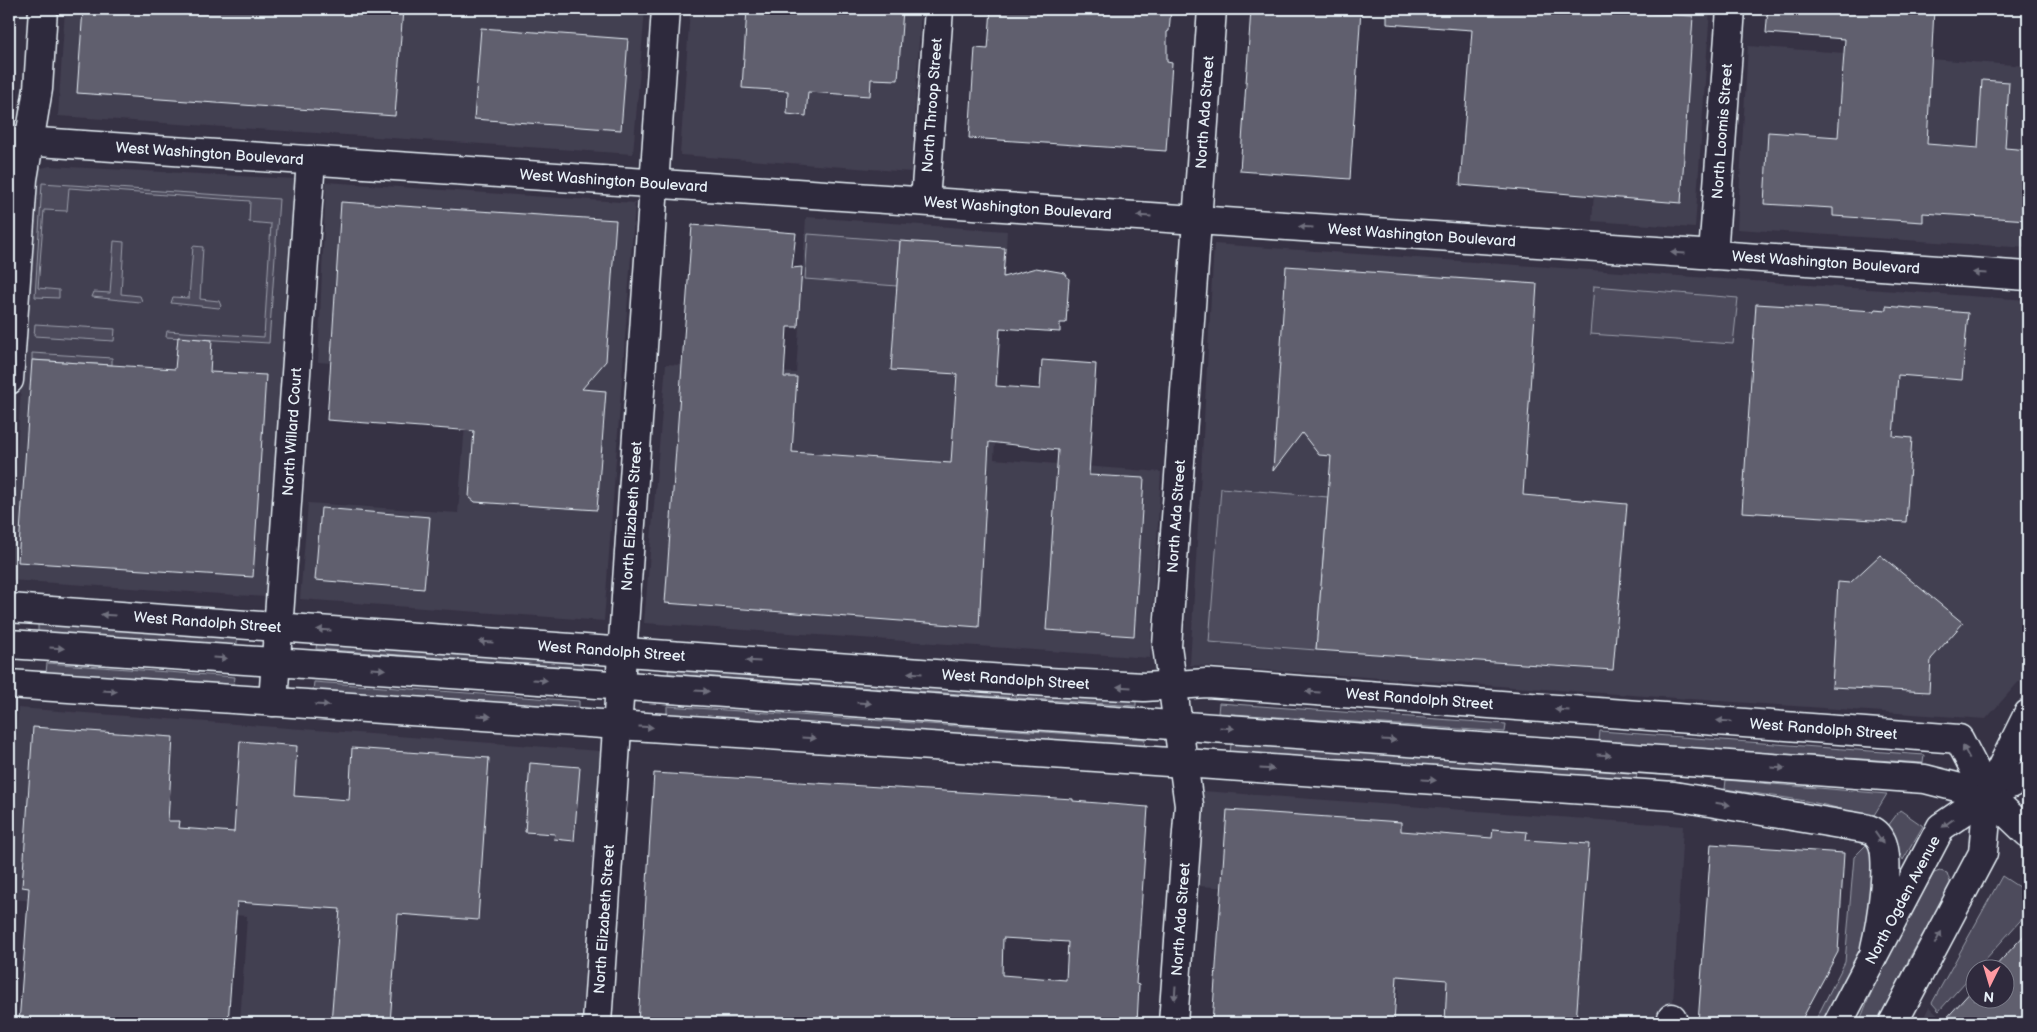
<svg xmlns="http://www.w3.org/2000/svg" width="2037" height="1032" viewBox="0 0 2037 1032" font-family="'Balsamiq Sans',sans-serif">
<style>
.built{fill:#433f51}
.green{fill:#4d4b5c;stroke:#9a9eaa}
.building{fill:#605e6e;stroke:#e8f1f8;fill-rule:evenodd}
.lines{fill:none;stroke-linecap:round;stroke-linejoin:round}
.minor-casing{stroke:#e8f1f8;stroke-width:31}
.major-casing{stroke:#e8f1f8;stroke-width:31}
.minor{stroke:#2f2a3d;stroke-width:28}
.major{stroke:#2f2a3d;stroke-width:28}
.oneway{fill:#70707e}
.labels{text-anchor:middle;stroke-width:4.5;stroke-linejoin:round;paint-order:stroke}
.street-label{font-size:15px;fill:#e8f1f8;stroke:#2f2a3d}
</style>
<rect width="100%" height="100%" fill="#363244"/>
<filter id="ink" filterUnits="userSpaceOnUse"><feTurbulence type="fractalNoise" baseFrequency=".02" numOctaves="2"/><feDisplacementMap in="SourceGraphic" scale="10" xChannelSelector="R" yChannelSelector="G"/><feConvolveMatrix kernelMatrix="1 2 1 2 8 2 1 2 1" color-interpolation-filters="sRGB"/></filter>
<g filter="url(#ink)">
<path class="built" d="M 65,9 L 645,9 L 633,154 L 58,116 Z
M 690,9 L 921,9 L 911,172 L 680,155 Z
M 1607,9 L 1710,9 L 1695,228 L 1592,221 Z
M 1748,46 L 2028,66 L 2028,248 L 1737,229 Z
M 50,166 L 295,179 L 265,597 L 9,580 L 34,180 L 37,169 Z
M 326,182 L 635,203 L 604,621 L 300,599 L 308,503 L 458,513 L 469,373 L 318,362 Z
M 806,217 L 1007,231 L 994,459 L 1161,472 L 1150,658 L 644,623 L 666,364 L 796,373 Z
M 1214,244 L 2028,300 L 2028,671 L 1986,719 L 1190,665 Z
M 18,708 L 600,751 L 581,1023 L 240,1023 L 247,916 L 9,899 L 9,855 Z
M 1203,791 L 1683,826 L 1672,1023 L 1394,1023 L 1399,989 L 1378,987 L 1384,897 L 1199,886 Z
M 1929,1007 L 1946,1023 L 1921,1023 Z"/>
<path class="green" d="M 42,183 L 279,199 L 269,343 L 166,337 L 167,331 L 264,337 L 271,224 L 249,222 L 250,201 L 69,188 L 67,211 L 44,210 L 38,288 L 59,290 L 59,298 L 35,297 Z
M 808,234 L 900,241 L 897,286 L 805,279 Z
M 114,241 L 124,242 L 121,294 L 140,296 L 142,301 L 139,302 L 92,297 L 94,292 L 110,293 Z
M 193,246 L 203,247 L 200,299 L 219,301 L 221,306 L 219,308 L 171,303 L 173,297 L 189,298 Z
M 1594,286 L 1738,298 L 1733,344 L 1590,334 Z
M 35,324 L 115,329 L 114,341 L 34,336 Z
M 32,353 L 112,358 L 112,365 L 32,360 Z
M 1221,488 L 1328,497 L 1316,650 L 1209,642 Z
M 38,624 L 237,638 L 237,645 L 38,632 Z
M 317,642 L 583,661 L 582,668 L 316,649 Z
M 47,663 L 235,677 L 234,685 L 46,673 Z
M 669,665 L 1136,699 L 1136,706 L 668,674 Z
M 314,682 L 579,701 L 579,708 L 313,690 Z
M 1219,703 L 1506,724 L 1505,732 L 1218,713 Z
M 667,706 L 1145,739 L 1144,748 L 667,715 Z
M 1600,731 L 1924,755 L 1923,763 L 1599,742 Z
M 1231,744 L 1637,772 L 1636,783 L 1230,754 Z
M 1726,780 L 1887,794 L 1871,820 C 1826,800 1774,797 1725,789 Z
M 1900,810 L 1923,826 L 1903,860 L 1892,839 L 1885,830 Z
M 1868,843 L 1879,859 L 1868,934 L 1822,1023 L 1814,1023 L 1845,962 L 1854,857 Z
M 1940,871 L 1947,873 L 1951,885 L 1911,955 L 1878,1023 L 1859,1023 C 1878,971 1907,922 1934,873 Z
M 2002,876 L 2028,893 L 2028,912 L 1939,1011 L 1932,1003 Z"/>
<path class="building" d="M 83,9 L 403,9 L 395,116 L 77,93 Z
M 747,9 L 903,9 L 898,80 L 871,79 L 870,96 L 808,92 L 806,116 L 787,114 L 788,91 L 742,88 Z
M 991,9 L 1171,9 L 1169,31 L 1167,32 L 1167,62 L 1172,63 L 1166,151 L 969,138 L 975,48 L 988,49 Z
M 1251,9 L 1361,9 L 1350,179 L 1240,171 Z
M 1387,9 L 1571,9 L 1693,16 L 1681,203 L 1460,185 L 1472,30 L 1387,24 Z
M 1768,9 L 1934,9 L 1927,144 L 1978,148 L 1982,80 L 2009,82 L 2005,148 L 2028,150 L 2028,220 L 1923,213 L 1923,222 L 1833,216 L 1833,208 L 1764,204 L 1768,132 L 1838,137 L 1845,39 L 1766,33 Z
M 481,28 L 628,39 L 621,130 L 474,119 Z
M 341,202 L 616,220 L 606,361 L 582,389 L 606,391 L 597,510 L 475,502 L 469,497 L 474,431 L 327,420 Z
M 692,225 L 796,233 L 792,268 L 802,267 L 798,327 L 787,327 L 784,377 L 797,377 L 792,452 L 951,463 L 957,374 L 891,370 L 900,241 L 1005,248 L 1003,277 L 1036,268 L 1065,273 L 1069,279 L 1066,323 L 1060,323 L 1060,332 L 1000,328 L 996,386 L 1040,389 L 1042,360 L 1096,364 L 1089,475 L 1144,478 L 1134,636 L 1046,630 L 1058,450 L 989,442 L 979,627 L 665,603 Z
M 1286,266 L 1537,284 L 1523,495 L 1627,504 L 1613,670 L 1316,650 L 1331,456 L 1319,455 L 1302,433 L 1273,471 Z
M 1756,304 L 1875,311 L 1875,309 L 1886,310 L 1886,306 L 1968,313 L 1962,380 L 1898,375 L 1893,436 L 1912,438 L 1906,522 L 1742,512 Z
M 178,337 L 212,340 L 210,372 L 266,375 L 253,577 L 18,562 L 32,360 L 175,369 Z
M 321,508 L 430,517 L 424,589 L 315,580 Z
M 1880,555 L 1963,623 L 1931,659 L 1929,692 L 1832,687 L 1838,582 L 1850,583 Z
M 33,727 L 173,737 L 168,821 L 180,821 L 179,828 L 234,832 L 240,741 L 297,746 L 294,796 L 349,800 L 352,748 L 489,758 L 478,920 L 398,914 L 390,1023 L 331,1023 L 340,909 L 237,902 L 228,1023 L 19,1023 L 29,888 L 22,887 Z
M 530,763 L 580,767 L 574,841 L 554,839 L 555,834 L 525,832 Z
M 654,773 L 1073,799 L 1073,801 L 1148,807 L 1136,984 L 1139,985 L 1137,1023 L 638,1023 ZM 1003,938 L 1068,942 L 1066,980 L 1002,975 Z
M 1227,810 L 1401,822 L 1401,831 L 1492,838 L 1493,829 L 1527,832 L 1526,840 L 1589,844 L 1576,1023 L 1445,1023 L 1447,980 L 1397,976 L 1394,1023 L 1212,1023 Z
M 1711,844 L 1844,853 L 1838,952 L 1800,1023 L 1698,1023 Z
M 2028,931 L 2028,1023 L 1942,1023 L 1974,988 L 1974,1000 L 2004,1000 L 2004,970 L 1992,970 Z"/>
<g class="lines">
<g class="minor-casing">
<g id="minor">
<path id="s1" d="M 9,140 L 2028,276"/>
<path id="s2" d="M 925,201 L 939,9"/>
<path id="s3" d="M 1713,255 L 1731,9"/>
<path d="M 9,380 L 23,179 L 38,89 L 43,9"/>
<path id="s4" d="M 9,608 L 1047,682 L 1144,687 L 1207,683 L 1959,739 L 1988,795 L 2028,775"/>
<path d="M 9,684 L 1674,796 L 1863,828 C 1871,829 1877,832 1881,840 C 1892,858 1880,927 1875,948"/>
<path id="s5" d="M 273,702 L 311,160"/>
<path id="s6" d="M 597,1023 L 666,9"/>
<path id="s7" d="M 1173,1023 L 1189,805 L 1167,646 L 1212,9"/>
<path d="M 1672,1023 L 1672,1018"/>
</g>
</g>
<g class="major-casing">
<g id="major">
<path d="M 9,644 L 655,688 L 1925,779 L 1988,795 L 2028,833"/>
<path id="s8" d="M 1838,1023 L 1941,827 L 1988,795"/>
<path d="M 1893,1023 L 1983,853 L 1988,795 L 2028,714"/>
</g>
</g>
<use href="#minor" class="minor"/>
<use href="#major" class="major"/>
</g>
<defs><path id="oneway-solid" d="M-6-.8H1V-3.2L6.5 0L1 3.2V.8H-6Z" transform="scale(1.25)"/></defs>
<g class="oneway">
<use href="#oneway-solid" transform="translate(1144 216) rotate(-176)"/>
<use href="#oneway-solid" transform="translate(1306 227) rotate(-176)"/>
<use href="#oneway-solid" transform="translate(1678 253) rotate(-176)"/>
<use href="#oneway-solid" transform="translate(1980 273) rotate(-176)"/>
<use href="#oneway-solid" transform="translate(108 615) rotate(-176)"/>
<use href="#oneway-solid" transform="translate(324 630) rotate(-176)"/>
<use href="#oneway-solid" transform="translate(486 642) rotate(-176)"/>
<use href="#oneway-solid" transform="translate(57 648) rotate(4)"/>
<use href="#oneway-solid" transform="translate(220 658) rotate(4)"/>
<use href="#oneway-solid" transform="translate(753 661) rotate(-176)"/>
<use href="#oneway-solid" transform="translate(378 669) rotate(4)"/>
<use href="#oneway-solid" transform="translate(915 673) rotate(-176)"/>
<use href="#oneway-solid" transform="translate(540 680) rotate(4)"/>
<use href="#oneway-solid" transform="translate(1124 687) rotate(-177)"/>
<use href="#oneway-solid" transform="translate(110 691) rotate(4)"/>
<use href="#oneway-solid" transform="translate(702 691) rotate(4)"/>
<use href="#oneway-solid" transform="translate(1313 692) rotate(-176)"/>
<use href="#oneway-solid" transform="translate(864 703) rotate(4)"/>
<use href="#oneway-solid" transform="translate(322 705) rotate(4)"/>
<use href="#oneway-solid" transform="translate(1562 710) rotate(-176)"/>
<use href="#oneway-solid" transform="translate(484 716) rotate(4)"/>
<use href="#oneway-solid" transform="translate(1724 721) rotate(-176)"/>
<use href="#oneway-solid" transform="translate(646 727) rotate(4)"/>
<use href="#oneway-solid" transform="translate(1227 728) rotate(4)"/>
<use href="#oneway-solid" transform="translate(809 738) rotate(4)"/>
<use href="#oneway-solid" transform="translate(1389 740) rotate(4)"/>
<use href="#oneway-solid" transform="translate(1966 752) rotate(-118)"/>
<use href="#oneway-solid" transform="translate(1604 755) rotate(4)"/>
<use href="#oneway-solid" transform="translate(1778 768) rotate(4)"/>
<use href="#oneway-solid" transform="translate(1267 769) rotate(4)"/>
<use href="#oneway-solid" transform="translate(1429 780) rotate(4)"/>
<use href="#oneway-solid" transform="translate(1723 804) rotate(9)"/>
<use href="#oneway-solid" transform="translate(1948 823) rotate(144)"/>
<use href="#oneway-solid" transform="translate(1879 838) rotate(55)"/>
<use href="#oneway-solid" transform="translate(1938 938) rotate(-62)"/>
<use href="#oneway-solid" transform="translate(1175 993) rotate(94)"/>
</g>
</g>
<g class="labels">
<g class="street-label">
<text dy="5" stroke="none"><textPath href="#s2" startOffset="96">North Throop Street</textPath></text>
<text dy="5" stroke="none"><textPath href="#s7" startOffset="914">North Ada Street</textPath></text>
<text dy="5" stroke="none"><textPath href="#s3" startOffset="124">North Loomis Street</textPath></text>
<text dy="5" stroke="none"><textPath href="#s1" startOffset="201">West Washington Boulevard</textPath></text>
<text dy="5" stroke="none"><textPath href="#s1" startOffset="606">West Washington Boulevard</textPath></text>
<text dy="5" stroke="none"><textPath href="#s1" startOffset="1011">West Washington Boulevard</textPath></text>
<text dy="5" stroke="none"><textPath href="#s1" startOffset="1416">West Washington Boulevard</textPath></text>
<text dy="5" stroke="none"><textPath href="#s1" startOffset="1821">West Washington Boulevard</textPath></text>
<text dy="5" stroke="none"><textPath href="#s5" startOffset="271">North Willard Court</textPath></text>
<text dy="5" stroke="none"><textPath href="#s6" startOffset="508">North Elizabeth Street</textPath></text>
<text dy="5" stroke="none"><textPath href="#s7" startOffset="509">North Ada Street</textPath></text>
<text dy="5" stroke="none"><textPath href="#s4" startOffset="199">West Randolph Street</textPath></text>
<text dy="5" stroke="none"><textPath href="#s4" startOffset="604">West Randolph Street</textPath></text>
<text dy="5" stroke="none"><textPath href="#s4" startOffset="1009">West Randolph Street</textPath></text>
<text dy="5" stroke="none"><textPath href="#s4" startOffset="1414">West Randolph Street</textPath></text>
<text dy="5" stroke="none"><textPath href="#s4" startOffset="1819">West Randolph Street</textPath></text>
<text dy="5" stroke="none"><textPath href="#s8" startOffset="139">North Ogden Avenue</textPath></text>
<text dy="5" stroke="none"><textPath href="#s7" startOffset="104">North Ada Street</textPath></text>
<text dy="5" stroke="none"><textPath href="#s6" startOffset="104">North Elizabeth Street</textPath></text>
</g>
</g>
<rect width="2037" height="1032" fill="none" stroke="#2f2a3d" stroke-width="30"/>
<rect x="15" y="15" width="2007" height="1002" fill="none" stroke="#e8f1f8" stroke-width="2" filter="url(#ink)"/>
<g transform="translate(1990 984) rotate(185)"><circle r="24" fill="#2f2a3d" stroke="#797a88"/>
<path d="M0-4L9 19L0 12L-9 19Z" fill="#ff9aa2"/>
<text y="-8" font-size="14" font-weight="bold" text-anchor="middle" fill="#e8f1f8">N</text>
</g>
</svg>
